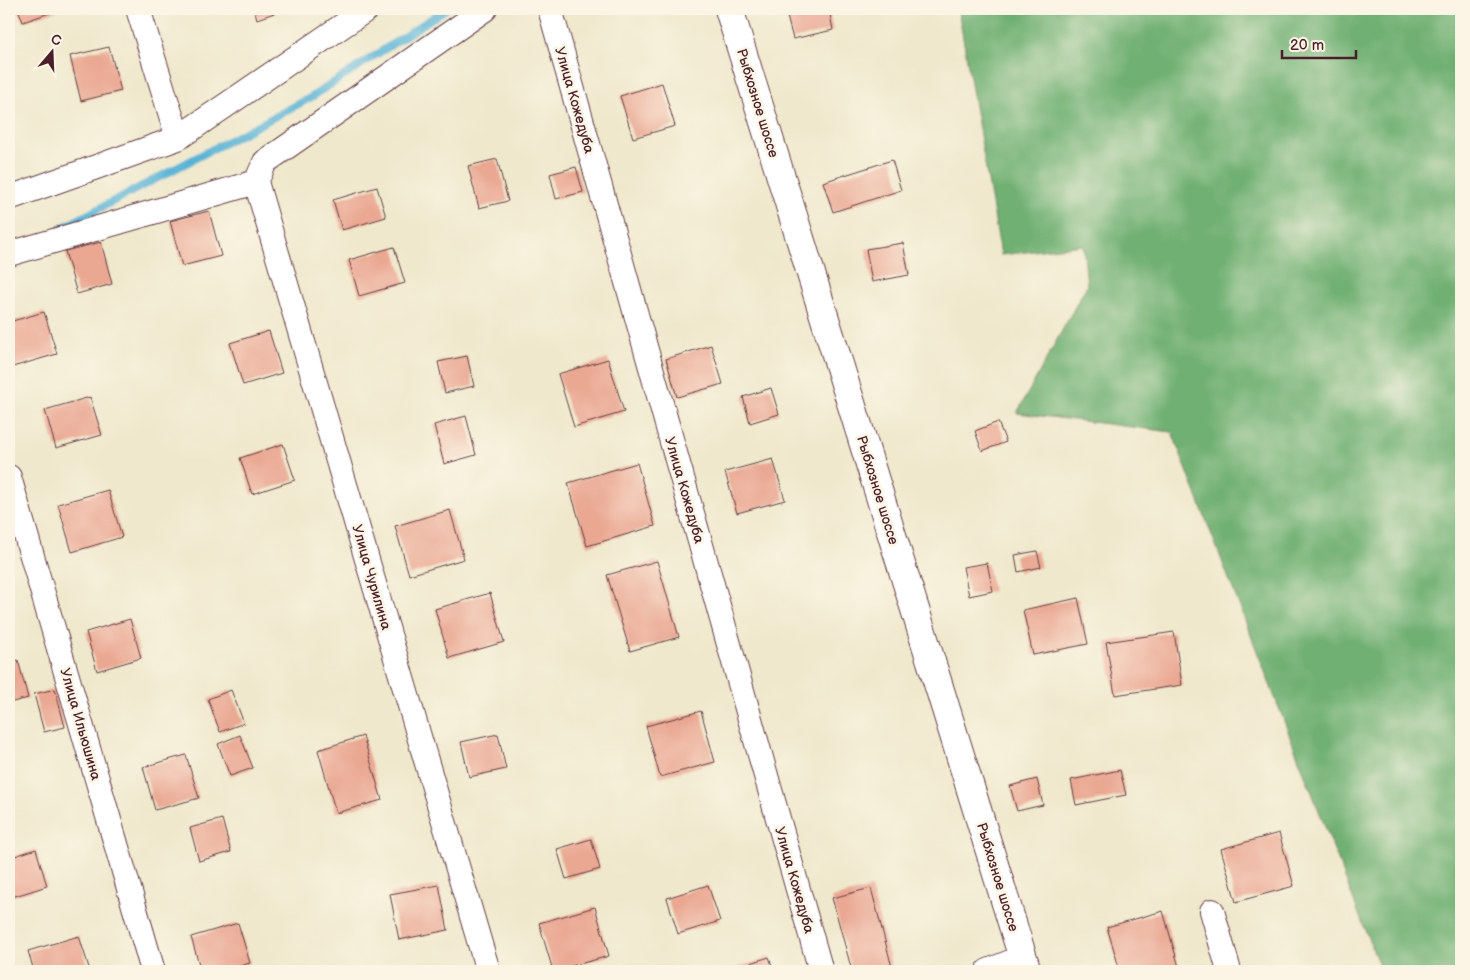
<svg xmlns="http://www.w3.org/2000/svg" width="1470" height="980" viewBox="0 0 1470 980" font-family="'Balsamiq Sans',sans-serif">
<style>
.forest{fill:#70b072;stroke:#5d684e}
.lines{fill:none;stroke-linecap:round;stroke-linejoin:round}
.stream{stroke:#59b3d7;stroke-width:8}
.building{fill:#eaa893}
.minor-casing{stroke:#633d43;stroke-width:26}
.tertiary-casing{stroke:#633d43;stroke-width:30}
.minor{stroke:#fff;stroke-width:24}
.tertiary{stroke:#fff;stroke-width:28}
.labels{text-anchor:middle;stroke-width:5;stroke-linejoin:round;paint-order:stroke}
.street-label{font-size:14px;fill:#4a1f2b;stroke:#fcf5e5}
</style>
<rect width="100%" height="100%" fill="#fcf5e5"/>
<filter id="ink" filterUnits="userSpaceOnUse"><feTurbulence type="fractalNoise" baseFrequency=".02" numOctaves="2"/><feDisplacementMap in="SourceGraphic" scale="10" xChannelSelector="R" yChannelSelector="G"/><feConvolveMatrix kernelMatrix="1 2 1 2 8 2 1 2 1" color-interpolation-filters="sRGB"/></filter>
<filter id="wash" filterUnits="userSpaceOnUse"><feTurbulence type="fractalNoise" baseFrequency=".0096" numOctaves="4" result="noise"/><feDisplacementMap in="SourceGraphic" scale="20" xChannelSelector="R" yChannelSelector="G"/><feGaussianBlur stdDeviation="1.12" result="paint"/><feColorMatrix in="noise" values="0 0 0 0 0 0 0 0 0 0 0 0 0 0 0 0 0 1.4 0 .05"/><feComposite in="paint" operator="in"/></filter>
<g filter="url(#wash)">
<rect width="100%" height="100%" fill="#efe8cc"/>
<path class="forest" d="M 958,9 L 1461,9 L 1461,971 L 1381,971 L 1172,432 L 1017,413 L 1087,285 L 1083,245 L 1001,255 Z"/>
<g class="lines">
<path class="stream" d="M 64,227 L 310,98 L 446,9"/>
</g>
<g id="blocks">
<path class="building" d="M 18,9 L 61,9 L 23,22 Z
M 254,9 L 286,9 L 257,19 Z
M 785,9 L 829,9 L 833,30 L 793,39 Z
M 895,9 L 915,9 L 915,10 L 896,14 Z
M 109,47 L 121,91 L 81,101 L 70,56 Z
M 662,83 L 675,126 L 633,138 L 620,96 Z
M 497,159 L 508,201 L 479,208 L 468,166 Z
M 892,160 L 901,190 L 833,212 L 823,182 Z
M 576,167 L 583,192 L 556,199 L 550,174 Z
M 377,187 L 386,217 L 342,230 L 333,200 Z
M 209,211 L 221,256 L 182,266 L 170,221 Z
M 101,242 L 112,284 L 77,294 L 65,251 Z
M 903,243 L 909,275 L 872,282 L 866,249 Z
M 394,247 L 405,283 L 359,296 L 349,260 Z
M 44,312 L 57,354 L 9,368 L 9,322 Z
M 269,331 L 282,373 L 243,385 L 230,343 Z
M 711,345 L 723,384 L 677,397 L 666,359 Z
M 467,356 L 474,386 L 445,393 L 438,362 Z
M 608,359 L 624,412 L 574,427 L 558,374 Z
M 771,388 L 779,414 L 750,423 L 743,397 Z
M 90,397 L 102,435 L 56,448 L 45,410 Z
M 466,416 L 476,455 L 444,464 L 434,425 Z
M 998,422 L 1006,442 L 982,451 L 975,431 Z
M 283,444 L 295,480 L 252,494 L 240,458 Z
M 773,459 L 785,500 L 737,513 L 725,472 Z
M 637,463 L 655,526 L 587,546 L 568,483 Z
M 108,490 L 122,537 L 72,552 L 58,504 Z
M 450,510 L 464,559 L 409,575 L 395,526 Z
M 1037,551 L 1041,567 L 1018,572 L 1015,555 Z
M 657,561 L 679,637 L 630,651 L 607,575 Z
M 987,563 L 993,591 L 969,596 L 963,567 Z
M 490,593 L 504,642 L 449,658 L 435,609 Z
M 1078,598 L 1088,644 L 1033,655 L 1023,610 Z
M 130,619 L 141,658 L 97,671 L 86,632 Z
M 1174,632 L 1182,685 L 1115,695 L 1106,642 Z
M 18,660 L 28,698 L 9,703 L 9,662 Z
M 55,689 L 65,727 L 44,732 L 34,694 Z
M 231,690 L 244,723 L 220,732 L 208,699 Z
M 701,711 L 715,762 L 660,777 L 646,726 Z
M 498,734 L 506,769 L 469,777 L 461,742 Z
M 240,735 L 253,768 L 230,776 L 218,744 Z
M 363,736 L 382,800 L 336,813 L 318,750 Z
M 186,755 L 199,798 L 155,810 L 143,767 Z
M 1120,770 L 1126,795 L 1076,805 L 1071,780 Z
M 1037,779 L 1043,805 L 1017,811 L 1010,786 Z
M 222,819 L 231,852 L 199,861 L 190,828 Z
M 1279,833 L 1294,886 L 1236,902 L 1221,849 Z
M 591,839 L 600,869 L 566,879 L 557,849 Z
M 36,849 L 47,886 L 12,897 L 9,887 L 9,858 Z
M 439,885 L 448,930 L 399,940 L 390,894 Z
M 708,885 L 720,921 L 678,934 L 667,898 Z
M 871,888 L 893,971 L 852,971 L 832,898 Z
M 595,907 L 609,956 L 553,971 L 539,923 Z
M 1163,911 L 1179,967 L 1164,971 L 1120,971 L 1107,927 Z
M 238,923 L 250,963 L 224,971 L 201,971 L 191,937 Z
M 79,936 L 90,971 L 34,971 L 28,951 Z
M 769,957 L 774,971 L 733,971 L 733,969 Z"/>
</g>
</g>
<g filter="url(#ink)">
<use href="#blocks" fill-opacity="0" stroke="#633d43" stroke-width="1"/>
<g class="lines">
<g class="minor-casing">
<path id="minor" d="M 138,9 L 178,138
M 550,9 L 821,971
M 256,182 L 488,971
M 9,198 L 178,138 L 367,9
M 9,254 L 256,182 L 265,162 L 485,9
M 9,477 L 153,971
M 1212,911 L 1229,971
M 988,971 L 1023,957"/>
</g>
<g class="tertiary-casing">
<path id="tertiary" d="M 729,9 L 1027,971"/>
</g>
<use href="#minor" class="minor"/>
<use href="#tertiary" class="tertiary"/>
</g>
</g>
<g class="labels">
<g class="street-label">
<text transform="translate(575 100) rotate(74)" y="5">Улица Кожедуба</text>
<text transform="translate(758 103) rotate(73)" y="5">Рыбхозное шоссе</text>
<text transform="translate(685 490) rotate(74)" y="5">Улица Кожедуба</text>
<text transform="translate(878 490) rotate(73)" y="5">Рыбхозное шоссе</text>
<text transform="translate(372 577) rotate(74)" y="5">Улица Чурилина</text>
<text transform="translate(81 724) rotate(74)" y="5">Улица Ильюшина</text>
<text transform="translate(998 877) rotate(73)" y="5">Рыбхозное шоссе</text>
<text transform="translate(795 880) rotate(74)" y="5">Улица Кожедуба</text>
</g>
</g>
<rect width="1470" height="980" fill="none" stroke="#fcf5e5" stroke-width="30"/>
<g transform="translate(52 52) rotate(19)" stroke="#fcf5e5" stroke-width="4" paint-order="stroke">
<path d="M0-4L9 19L0 12L-9 19Z" fill="#4a1f2b"/>
<text y="-8" font-size="14" font-weight="bold" text-anchor="middle" fill="#4a1f2b">С</text>
</g>
<path d="M1282 50v8h74v-8" fill="none" stroke="#4a1f2b" stroke-width="2.5"/>
<text x="1290" y="50" font-size="15" fill="#4a1f2b" stroke="#fcf5e5" stroke-width="4" paint-order="stroke">20 m</text>
</svg>
